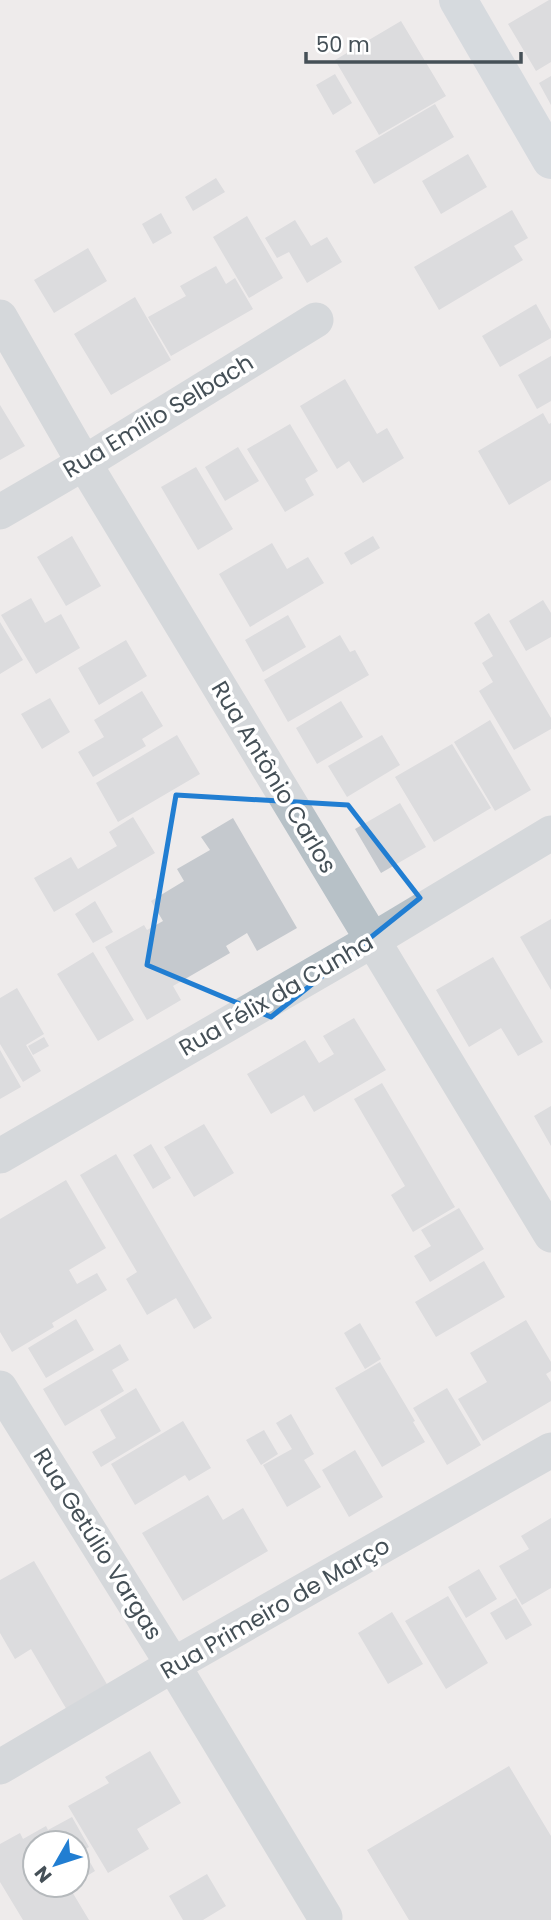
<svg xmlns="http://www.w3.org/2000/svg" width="551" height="1920" viewBox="0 0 551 1920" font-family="Poppins,sans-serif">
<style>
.building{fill:#c5c9ce}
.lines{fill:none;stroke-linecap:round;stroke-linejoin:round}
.minor{stroke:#b7c1c7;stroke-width:35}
.secondary{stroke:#b9c5cf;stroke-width:38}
.marked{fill:none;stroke:#217ed2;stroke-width:5;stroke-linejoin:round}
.labels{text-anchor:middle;stroke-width:7;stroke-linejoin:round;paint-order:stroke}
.street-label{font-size:23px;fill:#455057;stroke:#fff}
</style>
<rect width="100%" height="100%" fill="#eeebeb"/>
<path class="building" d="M 549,0 L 551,0 L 551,62 L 536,71 L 508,24 Z
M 401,21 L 446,96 L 379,135 L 335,60 Z
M 335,74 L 352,103 L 333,115 L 316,85 Z
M 551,76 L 551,105 L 539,83 Z
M 435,104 L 454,137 L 374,184 L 355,151 Z
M 468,154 L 487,187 L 441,214 L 422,181 Z
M 216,178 L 225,192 L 193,211 L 185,197 Z
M 512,210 L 528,238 L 514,246 L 523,260 L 439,310 L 414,267 Z
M 161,213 L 172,233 L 153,244 L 142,224 Z
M 247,216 L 283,278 L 249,298 L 213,237 Z
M 295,220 L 311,246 L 327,237 L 342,262 L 307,283 L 289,252 L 277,258 L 265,238 Z
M 88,248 L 107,281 L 54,313 L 34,280 Z
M 216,266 L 226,284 L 235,278 L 253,309 L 171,356 L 148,317 L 186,296 L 180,286 Z
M 135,297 L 171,360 L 111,395 L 74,334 Z
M 536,304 L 551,331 L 551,338 L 500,367 L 482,336 Z
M 551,356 L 551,401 L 537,409 L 518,375 Z
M 345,379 L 377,434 L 387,428 L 404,458 L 363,483 L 349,461 L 337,469 L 300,406 Z
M 0,405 L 25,446 L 0,460 Z
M 543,413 L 549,424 L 551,423 L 551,480 L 509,505 L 478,451 Z
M 290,424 L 318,471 L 305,479 L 314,495 L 285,512 L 247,449 Z
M 238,447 L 259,481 L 225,501 L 205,467 Z
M 196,467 L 233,529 L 198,550 L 161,487 Z
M 72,536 L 101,586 L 66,606 L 37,557 Z
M 373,536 L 380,548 L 351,565 L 344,553 Z
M 272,543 L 287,569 L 308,557 L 324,583 L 250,627 L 219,574 Z
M 31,598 L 45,623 L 61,614 L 80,648 L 36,674 L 1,615 Z
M 543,600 L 551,613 L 551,637 L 526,651 L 509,621 Z
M 489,613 L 551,718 L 551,729 L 514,750 L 479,691 L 493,682 L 482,663 L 493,656 L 474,623 Z
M 288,615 L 306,647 L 263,672 L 245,640 Z
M 0,622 L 23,660 L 0,674 Z
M 340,635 L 350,652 L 355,650 L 369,675 L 288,722 L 264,680 Z
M 126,640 L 147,676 L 99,705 L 78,668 Z
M 142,691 L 163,726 L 142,739 L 146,746 L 93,777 L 78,752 L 104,737 L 94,720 Z
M 50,698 L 70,732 L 42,749 L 21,714 Z
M 341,701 L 363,737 L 317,764 L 296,728 Z
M 490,720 L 531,790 L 495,811 L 454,742 Z
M 177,735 L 200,774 L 118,822 L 96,783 Z
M 382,735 L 400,765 L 347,797 L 328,766 Z
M 452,744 L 491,808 L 434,842 L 395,777 Z
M 400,803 L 426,847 L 381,873 L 355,829 Z
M 133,817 L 155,853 L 54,912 L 34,878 L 71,857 L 78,869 L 117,846 L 109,832 Z
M 233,818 L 297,928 L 257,951 L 247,933 L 226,946 L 230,953 L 173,986 L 181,1000 L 147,1020 L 105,947 L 144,925 L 147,930 L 163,921 L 151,901 L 184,881 L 177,869 L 210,850 L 201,837 Z
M 95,901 L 113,932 L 93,943 L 75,914 Z
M 551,919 L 551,990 L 520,937 Z
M 93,952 L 134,1020 L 98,1041 L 57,974 Z
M 493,957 L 543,1042 L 518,1056 L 501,1028 L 469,1047 L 436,990 Z
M 17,988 L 44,1034 L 26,1045 L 41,1071 L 23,1082 L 0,1044 L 0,998 Z
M 354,1018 L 386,1070 L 314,1112 L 304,1095 L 271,1114 L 247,1074 L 305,1040 L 319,1063 L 334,1054 L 323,1036 Z
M 44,1037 L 49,1046 L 33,1055 L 28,1046 Z
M 0,1050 L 21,1087 L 0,1099 Z
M 382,1083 L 455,1207 L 413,1232 L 391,1195 L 405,1186 L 354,1099 Z
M 551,1106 L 551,1146 L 534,1116 Z
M 204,1124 L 234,1173 L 194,1197 L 164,1147 Z
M 151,1144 L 171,1178 L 153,1189 L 133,1155 Z
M 116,1154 L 212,1318 L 194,1329 L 176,1298 L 147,1315 L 126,1279 L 137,1272 L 80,1175 Z
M 66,1180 L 106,1248 L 69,1270 L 77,1284 L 97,1273 L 107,1290 L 52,1323 L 54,1327 L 12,1352 L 0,1332 L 0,1219 Z
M 459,1208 L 484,1249 L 430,1282 L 414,1256 L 431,1246 L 421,1230 Z
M 484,1261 L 505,1297 L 436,1337 L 415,1302 Z
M 76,1319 L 94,1350 L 46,1378 L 28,1348 Z
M 526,1320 L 551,1362 L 551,1371 L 546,1374 L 551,1382 L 551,1401 L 483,1441 L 458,1399 L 487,1382 L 470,1353 Z
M 360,1323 L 381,1359 L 365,1369 L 344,1333 Z
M 120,1344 L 129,1360 L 112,1370 L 124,1391 L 65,1426 L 43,1389 Z
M 380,1362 L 415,1421 L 413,1422 L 425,1442 L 382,1467 L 335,1388 Z
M 136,1388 L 161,1431 L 101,1467 L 92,1452 L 116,1438 L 100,1410 Z
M 447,1388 L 481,1445 L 447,1465 L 413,1408 Z
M 291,1414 L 314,1454 L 304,1460 L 321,1487 L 287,1507 L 263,1465 L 292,1449 L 276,1423 Z
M 183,1421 L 211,1468 L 189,1481 L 185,1475 L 135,1505 L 111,1464 Z
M 264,1430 L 278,1454 L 261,1465 L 246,1440 Z
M 355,1450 L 383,1497 L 349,1517 L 322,1470 Z
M 208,1495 L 223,1520 L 243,1508 L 268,1551 L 183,1601 L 142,1533 Z
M 551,1518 L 551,1588 L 522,1605 L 499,1566 L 529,1549 L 521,1536 Z
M 34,1561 L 108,1686 L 67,1710 L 31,1649 L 15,1659 L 0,1633 L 0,1580 Z
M 479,1569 L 497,1599 L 466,1618 L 448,1587 Z
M 448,1596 L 488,1663 L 446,1689 L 405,1621 Z
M 516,1598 L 532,1625 L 506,1640 L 490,1613 Z
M 392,1612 L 423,1664 L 388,1684 L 358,1633 Z
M 150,1751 L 181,1803 L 137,1829 L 149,1849 L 108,1873 L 68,1806 L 109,1783 L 105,1777 Z
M 509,1766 L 551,1836 L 551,1920 L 409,1920 L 367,1850 Z
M 72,1817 L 89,1847 L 83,1850 L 95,1871 L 77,1882 L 77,1843 L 35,1843 L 35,1885 L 68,1885 L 89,1920 L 23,1920 L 0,1882 L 0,1844 L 20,1833 L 23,1839 L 46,1826 L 48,1830 Z
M 207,1874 L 226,1906 L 203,1920 L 183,1920 L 169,1896 Z"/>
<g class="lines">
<path class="minor" d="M 0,317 L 84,463 L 551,1235
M 0,512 L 84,463 L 316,320
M 0,1156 L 373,940 L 551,833
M 0,1388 L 173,1665 L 325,1917
M 0,1767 L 173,1665 L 551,1450"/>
<path class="secondary" d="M 458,0 L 551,160"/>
</g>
<path d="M0 0H551V1920H0ZM 176,795 L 348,805 L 420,898 L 271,1017 L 147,965 Z" fill="#eeebeb" fill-opacity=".55" fill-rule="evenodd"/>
<path class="marked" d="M 176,795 L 348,805 L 420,898 L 271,1017 L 147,965 Z"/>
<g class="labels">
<g class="street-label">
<text transform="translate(158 416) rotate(-31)" y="8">Rua Emílio Selbach</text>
<text transform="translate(274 777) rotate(59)" y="8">Rua Antônio Carlos</text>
<text transform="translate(276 995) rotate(-30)" y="8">Rua Félix da Cunha</text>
<text transform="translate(98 1544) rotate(58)" y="8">Rua Getúlio Vargas</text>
<text transform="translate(275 1608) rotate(-30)" y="8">Rua Primeiro de Março</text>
</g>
</g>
<g transform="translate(56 1864) rotate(231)"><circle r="33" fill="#ffffff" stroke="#b5b9bc" stroke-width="2"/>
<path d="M0-5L12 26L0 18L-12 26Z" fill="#217ed2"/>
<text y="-10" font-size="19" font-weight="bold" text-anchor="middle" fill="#455057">N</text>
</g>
<path d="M306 52v10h215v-10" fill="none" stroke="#455057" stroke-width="3.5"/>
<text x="316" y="52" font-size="21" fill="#455057" stroke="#ffffff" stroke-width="5" paint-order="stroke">50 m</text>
</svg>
